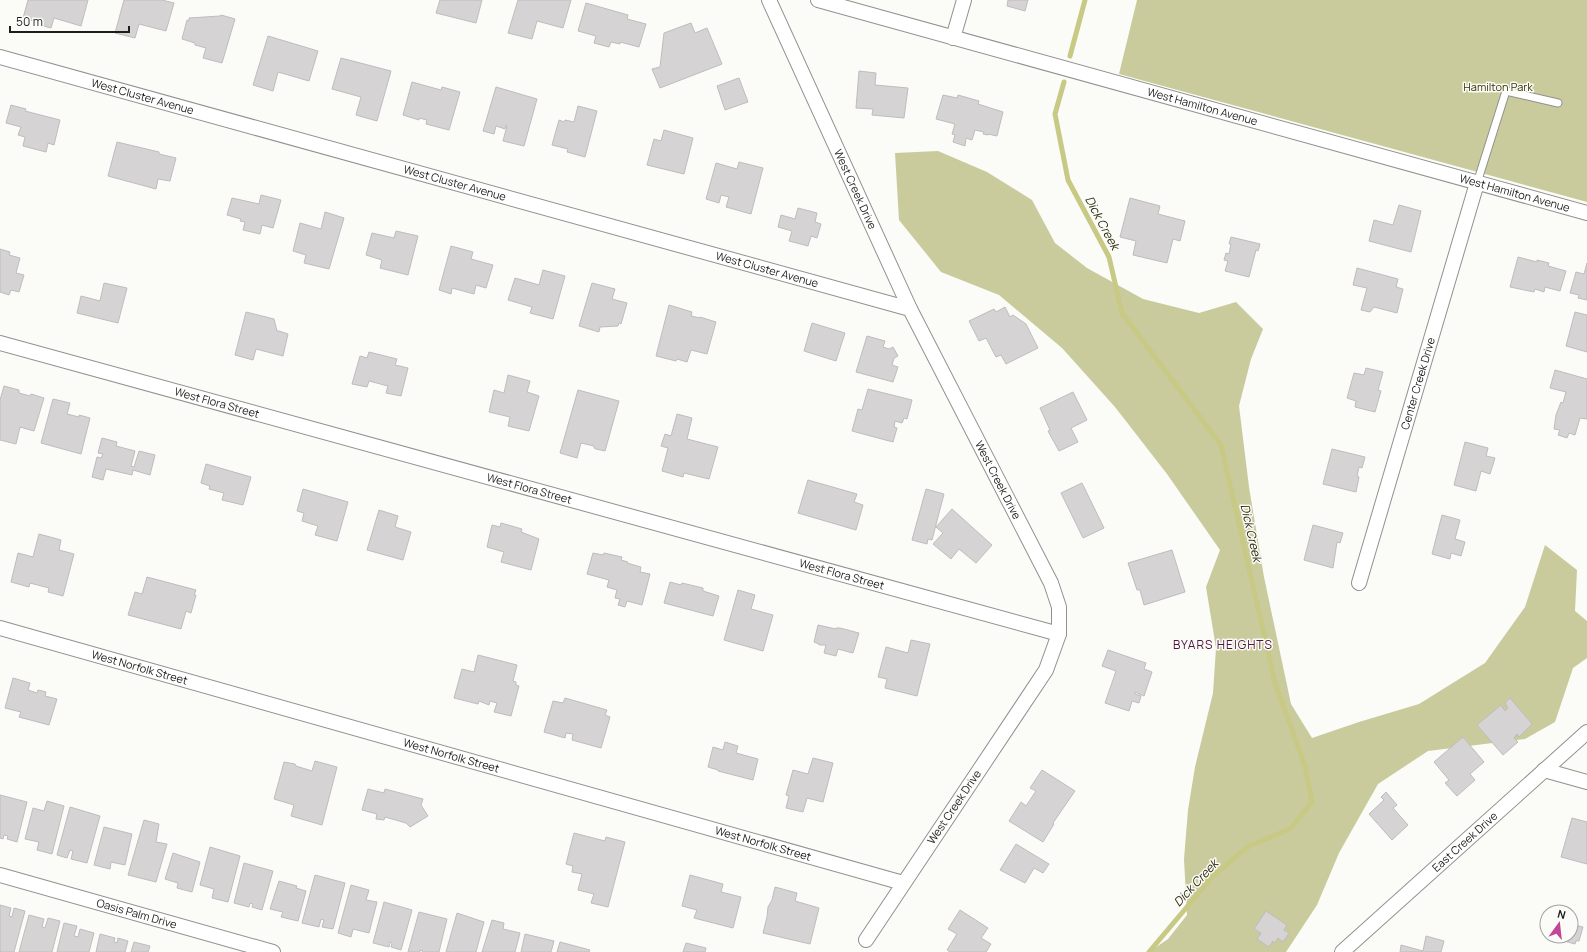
<svg xmlns="http://www.w3.org/2000/svg" width="1587" height="952" viewBox="0 0 1587 952" font-family="Manrope,sans-serif">
<style>
.green{fill:#c9cb9c}
.lines{fill:none;stroke-linecap:round;stroke-linejoin:round}
.stream{stroke:#c8c984;stroke-width:5}
.building{fill:#d6d3d5;stroke:#bfbcbd}
.service-casing{stroke:#91918e;stroke-width:9}
.minor-casing{stroke:#91918e;stroke-width:16}
.service{stroke:#fff;stroke-width:7}
.minor{stroke:#fff;stroke-width:14}
.labels{text-anchor:middle;stroke-width:3;stroke-linejoin:round;paint-order:stroke}
.park-label{font-size:11px;fill:#363500;stroke:#fbfbf8}
.street-label{font-size:11px;fill:#1d1d1c;stroke:#fbfbf8}
.water-label{font-size:12px;font-style:italic;fill:#2d2d0e;stroke:#fbfbf8}
.neighbourhood-label{font-size:12px;letter-spacing:1px;fill:#51153c;stroke:#fbfbf8}
</style>
<rect width="100%" height="100%" fill="#fbfbf8"/>
<path class="green" d="M 1137,0 L 1587,0 L 1587,202 L 1119,74 Z
M 938,151 L 987,172 L 1032,200 L 1055,243 L 1087,268 L 1143,299 L 1199,313 L 1236,302 L 1263,329 L 1251,359 L 1239,406 L 1249,487 L 1264,577 L 1291,704 L 1312,738 L 1359,722 L 1419,704 L 1485,663 L 1525,607 L 1545,545 L 1577,570 L 1575,611 L 1587,621 L 1587,658 L 1573,668 L 1555,722 L 1525,739 L 1428,751 L 1378,784 L 1339,853 L 1317,905 L 1286,952 L 1149,952 L 1168,939 L 1187,915 L 1184,859 L 1188,810 L 1195,767 L 1213,693 L 1216,648 L 1206,587 L 1220,550 L 1167,474 L 1115,407 L 1062,348 L 999,295 L 941,272 L 899,220 L 895,153 Z"/>
<g class="lines">
<path class="stream" d="M 1070,56 L 1085,0
M 1064,82 L 1055,114 L 1068,180 L 1109,257 L 1122,313 L 1221,445 L 1275,683 L 1305,766 L 1312,802 L 1290,829 L 1249,846 L 1213,876 L 1149,952"/>
</g>
<path class="building" d="M 28,0 L 88,0 L 81,26 L 54,18 L 51,28 L 33,23 L 33,21 L 23,18 Z
M 124,0 L 162,0 L 174,3 L 166,31 L 139,24 L 135,38 L 115,33 Z
M 440,0 L 482,0 L 476,23 L 436,13 Z
M 518,0 L 571,0 L 563,28 L 537,21 L 532,39 L 508,33 Z
M 1008,0 L 1028,0 L 1025,11 L 1007,6 Z
M 586,3 L 628,15 L 627,19 L 646,24 L 639,47 L 620,42 L 620,44 L 611,42 L 609,47 L 594,43 L 596,36 L 578,31 Z
M 221,15 L 235,19 L 222,63 L 203,58 L 206,48 L 195,45 L 195,43 L 182,39 L 187,20 L 189,21 L 189,18 L 220,16 Z
M 691,23 L 695,33 L 707,28 L 722,64 L 660,88 L 652,69 L 660,67 L 664,33 Z
M 268,36 L 318,51 L 309,81 L 278,72 L 273,91 L 253,85 Z
M 341,58 L 391,71 L 377,121 L 356,115 L 361,97 L 332,89 Z
M 859,71 L 876,73 L 875,85 L 908,88 L 904,118 L 872,115 L 873,109 L 856,108 Z
M 739,78 L 748,102 L 725,110 L 717,86 Z
M 412,82 L 441,90 L 442,87 L 460,92 L 449,130 L 426,124 L 427,120 L 419,118 L 419,120 L 403,115 Z
M 496,87 L 537,99 L 524,146 L 503,141 L 507,126 L 506,125 L 505,129 L 496,126 L 494,134 L 483,131 Z
M 943,95 L 957,98 L 958,95 L 979,101 L 978,104 L 1003,112 L 997,136 L 988,134 L 988,135 L 983,134 L 984,132 L 975,130 L 972,140 L 966,138 L 965,146 L 953,142 L 955,135 L 952,134 L 955,124 L 936,119 Z
M 11,105 L 26,109 L 25,111 L 60,120 L 54,145 L 48,143 L 46,152 L 23,146 L 25,137 L 18,135 L 21,127 L 6,123 Z
M 578,106 L 597,111 L 585,157 L 567,152 L 568,149 L 552,145 L 559,120 L 564,122 L 565,120 L 574,122 Z
M 664,130 L 693,138 L 684,174 L 647,165 L 654,139 L 661,141 Z
M 117,142 L 159,152 L 159,154 L 176,158 L 170,181 L 158,179 L 156,189 L 108,176 Z
M 739,162 L 763,168 L 751,214 L 726,207 L 729,197 L 721,195 L 719,203 L 706,199 L 716,163 L 737,169 Z
M 261,195 L 281,200 L 273,228 L 262,225 L 260,234 L 243,230 L 245,222 L 240,221 L 241,219 L 227,215 L 232,198 L 259,204 Z
M 1130,198 L 1160,206 L 1158,214 L 1185,221 L 1180,241 L 1173,239 L 1167,263 L 1133,255 L 1136,241 L 1120,237 Z
M 1399,205 L 1421,211 L 1411,252 L 1369,241 L 1374,220 L 1393,225 Z
M 798,208 L 817,213 L 815,222 L 821,224 L 817,238 L 811,236 L 808,246 L 789,241 L 792,231 L 778,227 L 781,215 L 795,219 Z
M 325,212 L 344,218 L 329,269 L 304,263 L 306,255 L 293,251 L 300,223 L 321,229 Z
M 396,231 L 418,236 L 408,275 L 380,268 L 382,260 L 366,255 L 372,233 L 394,238 Z
M 1231,237 L 1260,244 L 1258,251 L 1256,250 L 1249,277 L 1225,271 L 1228,261 L 1224,260 L 1226,253 L 1229,254 L 1231,244 L 1229,244 Z
M 451,246 L 473,252 L 471,259 L 493,265 L 486,288 L 476,285 L 474,294 L 452,288 L 451,294 L 439,290 Z
M 0,249 L 10,252 L 9,255 L 20,258 L 16,273 L 24,275 L 19,292 L 11,290 L 9,295 L 0,292 Z
M 1518,257 L 1537,262 L 1537,260 L 1549,263 L 1548,266 L 1566,271 L 1560,291 L 1545,287 L 1544,292 L 1535,289 L 1534,292 L 1510,287 Z
M 1587,263 L 1587,300 L 1578,298 L 1579,295 L 1570,293 L 1576,272 L 1584,274 Z
M 1357,268 L 1398,279 L 1396,287 L 1403,289 L 1397,313 L 1374,307 L 1370,312 L 1361,310 L 1367,288 L 1353,285 Z
M 543,270 L 565,276 L 553,319 L 530,313 L 532,307 L 508,300 L 515,278 L 539,285 Z
M 104,283 L 127,288 L 118,323 L 77,313 L 81,296 L 100,301 Z
M 592,283 L 615,289 L 612,299 L 627,303 L 621,324 L 619,323 L 618,326 L 600,327 L 599,332 L 579,326 Z
M 669,305 L 692,312 L 691,316 L 700,318 L 700,317 L 716,322 L 707,354 L 691,350 L 687,362 L 677,359 L 676,361 L 656,356 Z
M 1005,307 L 1010,317 L 1013,315 L 1026,324 L 1038,348 L 1006,364 L 1001,355 L 996,357 L 986,338 L 979,341 L 969,321 L 994,309 L 996,312 Z
M 246,312 L 274,319 L 277,331 L 279,331 L 288,334 L 283,356 L 256,349 L 253,360 L 235,355 Z
M 1575,312 L 1587,315 L 1587,352 L 1566,346 Z
M 812,323 L 845,333 L 836,361 L 804,351 Z
M 867,336 L 885,341 L 883,347 L 889,349 L 893,347 L 898,356 L 894,358 L 892,365 L 898,367 L 893,382 L 856,372 Z
M 369,352 L 397,359 L 395,365 L 408,368 L 401,396 L 386,393 L 388,386 L 369,381 L 367,387 L 352,384 L 360,356 L 367,358 Z
M 1366,368 L 1383,372 L 1378,390 L 1381,391 L 1375,412 L 1355,407 L 1356,401 L 1347,398 L 1354,373 L 1364,375 Z
M 1555,370 L 1587,379 L 1587,419 L 1580,418 L 1575,435 L 1569,433 L 1567,438 L 1558,435 L 1560,430 L 1554,429 L 1556,415 L 1561,402 L 1563,403 L 1566,392 L 1550,388 Z
M 508,375 L 530,381 L 527,392 L 539,396 L 529,431 L 508,426 L 510,417 L 489,412 L 494,390 L 504,393 Z
M 4,386 L 19,390 L 19,393 L 30,396 L 31,394 L 44,398 L 34,431 L 20,427 L 16,444 L 0,440 L 0,400 Z
M 868,389 L 912,400 L 907,419 L 904,418 L 902,423 L 895,421 L 894,427 L 897,428 L 893,442 L 852,431 L 858,409 L 862,410 Z
M 578,390 L 619,401 L 605,451 L 596,449 L 594,448 L 594,446 L 581,443 L 577,458 L 560,453 Z
M 1073,392 L 1087,420 L 1071,428 L 1078,442 L 1059,451 L 1048,431 L 1050,430 L 1040,408 Z
M 53,399 L 70,403 L 67,414 L 79,417 L 79,415 L 90,418 L 81,454 L 41,443 Z
M 677,414 L 692,418 L 687,439 L 718,447 L 709,479 L 684,473 L 683,477 L 662,471 L 668,448 L 661,446 L 665,434 L 671,436 Z
M 102,438 L 117,442 L 116,446 L 135,451 L 131,466 L 134,467 L 139,451 L 155,455 L 150,475 L 133,470 L 132,475 L 106,469 L 103,480 L 92,477 L 97,457 L 101,458 L 103,454 L 98,453 Z
M 1465,442 L 1488,448 L 1486,456 L 1495,458 L 1490,474 L 1481,471 L 1476,491 L 1454,485 Z
M 1332,449 L 1365,457 L 1362,468 L 1359,467 L 1357,476 L 1359,477 L 1356,492 L 1323,484 Z
M 206,464 L 251,477 L 243,505 L 222,500 L 224,493 L 209,489 L 210,486 L 201,483 Z
M 808,480 L 857,494 L 854,502 L 863,505 L 856,530 L 798,513 Z
M 1082,483 L 1104,528 L 1083,538 L 1061,493 Z
M 303,489 L 348,502 L 337,541 L 315,535 L 318,526 L 302,521 L 304,513 L 297,511 Z
M 926,489 L 944,494 L 932,540 L 928,539 L 927,544 L 912,540 Z
M 952,509 L 992,545 L 976,563 L 959,549 L 951,559 L 933,544 L 943,533 L 936,527 Z
M 379,510 L 398,516 L 395,527 L 411,532 L 403,560 L 367,550 Z
M 1442,515 L 1460,520 L 1455,539 L 1465,542 L 1461,556 L 1451,553 L 1450,559 L 1432,554 Z
M 501,523 L 522,529 L 521,532 L 539,539 L 531,570 L 501,562 L 504,552 L 487,547 L 492,525 L 500,527 Z
M 1313,525 L 1343,533 L 1340,543 L 1337,542 L 1333,568 L 1304,560 Z
M 39,534 L 61,540 L 59,550 L 74,554 L 63,596 L 48,592 L 49,588 L 30,583 L 29,587 L 11,582 L 18,553 L 33,557 Z
M 1172,550 L 1185,592 L 1144,605 L 1140,590 L 1137,590 L 1128,563 Z
M 593,553 L 603,555 L 604,553 L 622,557 L 621,560 L 628,562 L 627,563 L 641,567 L 640,572 L 650,574 L 642,605 L 627,601 L 625,607 L 618,605 L 620,599 L 615,598 L 617,590 L 607,587 L 609,580 L 587,574 Z
M 147,577 L 196,590 L 194,595 L 196,595 L 191,613 L 186,611 L 181,629 L 128,615 L 135,592 L 142,594 Z
M 670,582 L 681,585 L 682,583 L 703,588 L 703,591 L 719,596 L 713,616 L 664,603 Z
M 738,590 L 755,595 L 751,609 L 773,615 L 763,651 L 724,640 Z
M 818,625 L 836,629 L 836,628 L 840,628 L 859,633 L 853,653 L 838,649 L 836,656 L 824,653 L 826,645 L 819,645 L 819,644 L 814,642 Z
M 911,640 L 930,644 L 917,696 L 885,688 L 887,679 L 878,677 L 886,647 L 908,653 Z
M 1108,650 L 1146,663 L 1144,669 L 1152,672 L 1144,696 L 1135,692 L 1135,694 L 1141,696 L 1139,703 L 1132,701 L 1129,711 L 1105,703 L 1116,671 L 1102,666 Z
M 478,655 L 517,665 L 513,681 L 516,682 L 516,685 L 519,686 L 511,716 L 494,712 L 497,703 L 490,701 L 489,705 L 479,701 L 478,704 L 454,698 L 462,669 L 474,672 Z
M 13,678 L 30,683 L 28,690 L 37,693 L 38,690 L 46,692 L 45,696 L 57,699 L 49,725 L 19,717 L 21,712 L 5,708 Z
M 565,698 L 607,710 L 605,715 L 610,717 L 601,748 L 572,740 L 573,734 L 566,733 L 565,738 L 544,732 L 553,701 L 563,703 Z
M 1510,698 L 1532,724 L 1519,737 L 1517,734 L 1514,738 L 1518,742 L 1503,755 L 1477,725 L 1501,705 L 1505,711 L 1508,708 L 1505,703 Z
M 1463,737 L 1484,762 L 1470,774 L 1475,780 L 1457,796 L 1445,783 L 1449,780 L 1434,762 Z
M 725,742 L 738,746 L 736,753 L 758,759 L 753,780 L 718,771 L 718,770 L 708,767 L 713,747 L 723,750 Z
M 813,758 L 833,763 L 823,802 L 807,798 L 803,812 L 786,808 L 789,796 L 786,795 L 793,770 L 808,774 Z
M 315,761 L 337,767 L 322,825 L 291,816 L 294,805 L 274,799 L 284,762 L 295,764 L 296,766 L 312,771 Z
M 1042,770 L 1075,791 L 1053,823 L 1054,824 L 1043,842 L 1009,821 L 1021,802 L 1026,806 L 1036,791 L 1030,788 Z
M 368,789 L 384,793 L 385,789 L 423,799 L 421,805 L 428,816 L 410,827 L 406,823 L 385,817 L 384,820 L 376,819 L 377,814 L 362,810 Z
M 1386,792 L 1397,805 L 1393,808 L 1408,825 L 1392,840 L 1369,814 L 1384,800 L 1381,797 Z
M 0,795 L 27,802 L 17,842 L 7,839 L 8,836 L 4,835 L 3,839 L 0,838 Z
M 47,801 L 64,806 L 52,854 L 37,850 L 39,842 L 25,839 L 33,808 L 44,811 Z
M 70,807 L 100,816 L 87,863 L 71,859 L 73,851 L 70,850 L 67,858 L 57,855 Z
M 1572,818 L 1587,822 L 1587,864 L 1561,857 Z
M 144,820 L 159,824 L 156,842 L 167,844 L 156,882 L 128,875 Z
M 104,827 L 132,834 L 125,865 L 111,862 L 110,869 L 94,865 Z
M 574,833 L 605,841 L 606,837 L 625,842 L 608,907 L 591,903 L 594,894 L 578,890 L 582,874 L 572,872 L 573,866 L 566,864 Z
M 1016,844 L 1049,864 L 1043,873 L 1034,868 L 1025,883 L 1000,870 Z
M 210,847 L 240,856 L 228,902 L 212,898 L 214,889 L 200,885 Z
M 173,853 L 200,862 L 192,892 L 177,888 L 178,883 L 165,879 Z
M 244,863 L 273,871 L 262,910 L 252,907 L 253,904 L 250,903 L 249,907 L 234,903 Z
M 315,875 L 345,883 L 333,929 L 322,927 L 324,920 L 321,919 L 319,927 L 302,923 Z
M 690,875 L 723,884 L 721,892 L 741,897 L 733,928 L 694,918 L 697,910 L 682,906 Z
M 279,881 L 297,886 L 296,888 L 306,891 L 298,921 L 281,917 L 283,912 L 270,909 Z
M 351,885 L 369,890 L 366,900 L 377,902 L 369,933 L 353,929 L 351,937 L 338,933 Z
M 775,887 L 797,893 L 795,901 L 819,908 L 810,944 L 763,933 L 767,917 L 768,907 L 772,900 Z
M 384,902 L 412,910 L 401,950 L 391,947 L 392,943 L 390,942 L 389,947 L 373,943 Z
M 0,905 L 11,908 L 9,916 L 12,917 L 14,908 L 25,911 L 14,952 L 0,952 Z
M 960,910 L 988,928 L 981,938 L 991,944 L 986,952 L 950,952 L 947,950 L 957,934 L 948,929 Z
M 1266,911 L 1287,925 L 1284,930 L 1289,933 L 1283,942 L 1278,938 L 1275,943 L 1273,941 L 1269,947 L 1257,939 L 1261,933 L 1254,929 Z
M 419,912 L 447,919 L 439,952 L 422,952 L 423,951 L 420,950 L 420,952 L 408,952 Z
M 457,913 L 484,922 L 476,952 L 446,952 Z
M 29,915 L 44,919 L 42,927 L 45,928 L 48,918 L 60,921 L 52,952 L 19,952 Z
M 492,920 L 504,923 L 503,929 L 520,933 L 515,952 L 482,952 Z
M 64,923 L 77,926 L 74,936 L 78,937 L 80,929 L 94,933 L 89,952 L 57,952 Z
M 1571,924 L 1583,927 L 1579,941 L 1576,941 L 1575,944 L 1564,941 L 1565,938 L 1562,937 L 1571,936 Z
M 100,934 L 115,938 L 114,942 L 117,943 L 118,938 L 128,941 L 125,952 L 96,952 Z
M 525,934 L 554,941 L 551,952 L 521,952 Z
M 1426,936 L 1444,941 L 1441,952 L 1400,952 L 1401,945 L 1423,951 Z
M 134,942 L 150,946 L 148,952 L 131,952 Z
M 560,942 L 590,950 L 589,952 L 557,952 Z
M 686,943 L 706,948 L 705,952 L 683,952 Z"/>
<g class="lines">
<g class="service-casing">
<path id="service" d="M 1477,183 L 1506,91 L 1558,103"/>
</g>
<g class="minor-casing">
<g id="minor">
<path id="s1" d="M 769,0 L 910,309 L 1051,583 L 1059,607 L 1059,634 L 1046,670 L 866,940"/>
<path id="s2" d="M 818,0 L 1587,213"/>
<path d="M 953,38 L 964,0"/>
<path id="s3" d="M 0,57 L 910,309"/>
<path id="s4" d="M 0,343 L 1059,634"/>
<path id="s5" d="M 1359,583 L 1477,183"/>
<path id="s6" d="M 0,628 L 903,883"/>
<path d="M 1544,770 L 1587,782"/>
<path id="s7" d="M 0,875 L 273,952"/>
<path id="s8" d="M 1342,952 L 1587,732"/>
</g>
</g>
<use href="#service" class="service"/>
<use href="#minor" class="minor"/>
</g>
<g class="labels">
<g class="park-label">
<text x="1498" y="91">Hamilton Park</text>
</g>
<g class="street-label">
<text dy="4" stroke="none"><textPath href="#s3" startOffset="148">West Cluster Avenue</textPath></text>
<text dy="4" stroke="none"><textPath href="#s2" startOffset="399">West Hamilton Avenue</textPath></text>
<text dy="4" stroke="none"><textPath href="#s3" startOffset="472">West Cluster Avenue</textPath></text>
<text dy="4" stroke="none"><textPath href="#s1" startOffset="208">West Creek Drive</textPath></text>
<text dy="4" stroke="none"><textPath href="#s2" startOffset="723">West Hamilton Avenue</textPath></text>
<text dy="4" stroke="none"><textPath href="#s3" startOffset="796">West Cluster Avenue</textPath></text>
<text dy="4" stroke="none"><textPath href="#s5" startOffset="208">Center Creek Drive</textPath></text>
<text dy="4" stroke="none"><textPath href="#s4" startOffset="225">West Flora Street</textPath></text>
<text dy="4" stroke="none"><textPath href="#s1" startOffset="532">West Creek Drive</textPath></text>
<text dy="4" stroke="none"><textPath href="#s4" startOffset="549">West Flora Street</textPath></text>
<text dy="4" stroke="none"><textPath href="#s4" startOffset="873">West Flora Street</textPath></text>
<text dy="4" stroke="none"><textPath href="#s6" startOffset="145">West Norfolk Street</textPath></text>
<text dy="4" stroke="none"><textPath href="#s6" startOffset="469">West Norfolk Street</textPath></text>
<text transform="translate(954 807) rotate(-56)" y="4">West Creek Drive</text>
<text dy="4" stroke="none"><textPath href="#s8" startOffset="165">East Creek Drive</textPath></text>
<text dy="4" stroke="none"><textPath href="#s6" startOffset="793">West Norfolk Street</textPath></text>
<text dy="4" stroke="none"><textPath href="#s7" startOffset="142">Oasis Palm Drive</textPath></text>
</g>
<g class="water-label">
<text transform="translate(1102 223) rotate(62)" y="4">Dick Creek</text>
<text transform="translate(1251 533) rotate(77)" y="4">Dick Creek</text>
<text transform="translate(1196 883) rotate(-47)" y="4">Dick Creek</text>
</g>
<g class="neighbourhood-label">
<text x="1223" y="649">BYARS HEIGHTS</text>
</g>
</g>
<g transform="translate(1559 924) rotate(15)"><circle r="19" fill="#fbfbf8" stroke="#a2a2a0"/>
<path d="M0-3L7 15L0 10L-7 15Z" fill="#c24696"/>
<text y="-6" font-size="11" font-weight="bold" text-anchor="middle" fill="#1d1d1c">N</text>
</g>
<path d="M10 26v6h119v-6" fill="none" stroke="#1d1d1c" stroke-width="2"/>
<text x="16" y="26" font-size="12" fill="#1d1d1c" stroke="#fbfbf8" stroke-width="3" paint-order="stroke">50 m</text>
</svg>
